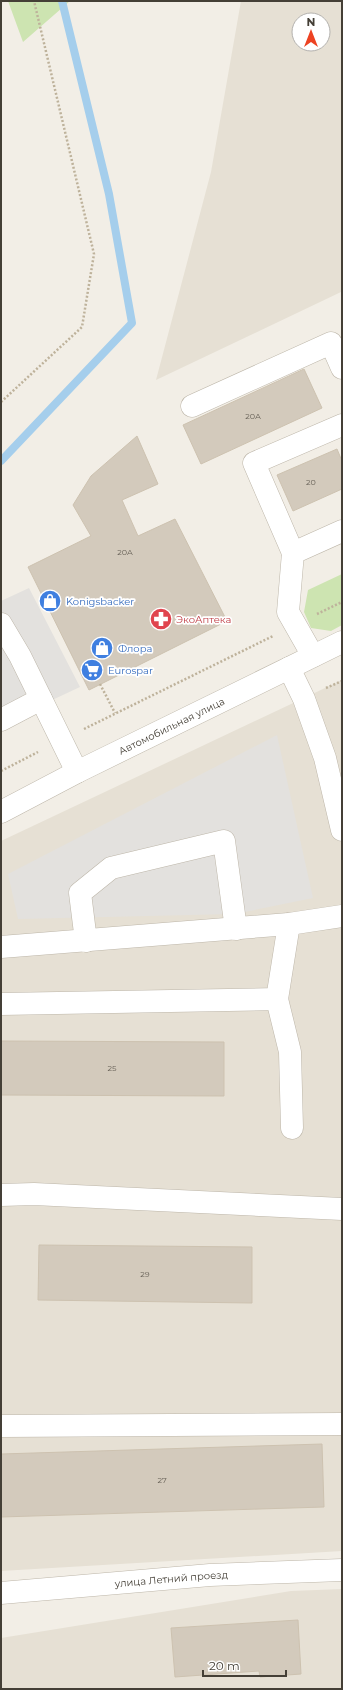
<svg xmlns="http://www.w3.org/2000/svg" width="343" height="1690" viewBox="0 0 343 1690" font-family="Montserrat,sans-serif">
<style>
.residential{fill:#e6e0d4;fill-rule:evenodd}
.green{fill:#cde4b1}
.parking{fill:#e3e1de}
.lines{fill:none;stroke-linecap:round;stroke-linejoin:round}
.stream{stroke:#a5ceec;stroke-width:8}
.building{fill:#d3cabc;stroke:#cdc2b0}
.minor-casing{stroke:#bdb6a9;stroke-width:23}
.path{stroke:#beb29b;stroke-width:2.5;stroke-dasharray:2 2;stroke-linecap:butt}
.minor{stroke:#fff;stroke-width:22}
.labels{text-anchor:middle;stroke-width:3.5;stroke-linejoin:round;paint-order:stroke}
.number-label{font-size:8px;fill:#686258}
.shop-label{font-size:10px;fill:#366cbe;stroke:#fff;text-anchor:start}
.health-label{font-size:10px;fill:#be3a42;stroke:#fff;text-anchor:start}
.street-label{font-size:10px;fill:#443f36;stroke:#fff}
</style>
<rect width="100%" height="100%" fill="#f2eee6"/>
<path class="residential" d="M 241,1 L 342,1 L 342,294 L 341,292 L 156,380 L 211,172 ZM 299,20 L 323,20 L 323,44 L 299,44 Z
M 342,680 L 342,1551 L 1,1571 L 1,841 Z
M 342,1589 L 342,1689 L 1,1689 L 1,1638 L 291,1591 Z"/>
<path class="green" d="M 8,1 L 70,1 L 23,42 Z
M 342,574 L 342,625 L 331,631 L 311,628 L 304,612 L 308,590 Z"/>
<path class="parking" d="M 29,588 L 80,687 L 1,724 L 1,601 Z
M 277,735 L 313,898 L 235,914 L 18,919 L 8,874 Z"/>
<g class="lines">
<path class="stream" d="M 1,461 L 132,323 L 109,194 L 62,1"/>
</g>
<path class="building" d="M 304,369 L 322,408 L 201,464 L 183,425 Z
M 137,436 L 158,484 L 122,500 L 138,536 L 175,519 L 227,621 L 89,690 L 28,567 L 91,536 L 73,505 L 91,476 Z
M 337,449 L 342,461 L 342,489 L 293,511 L 277,475 Z
M 1,1041 L 224,1042 L 224,1096 L 1,1095 Z
M 39,1245 L 252,1247 L 252,1303 L 38,1300 Z
M 322,1444 L 324,1507 L 1,1517 L 1,1454 Z
M 298,1620 L 301,1674 L 260,1677 L 259,1671 L 175,1677 L 171,1628 Z"/>
<g class="lines">
<g class="minor-casing">
<g id="minor">
<path d="M 192,406 L 331,343 L 342,368"/>
<path d="M 293,553 L 254,463 L 342,425"/>
<path d="M 1,624 L 20,656 L 77,772"/>
<path d="M 313,656 L 288,612 L 293,553 L 342,531"/>
<path d="M 289,668 L 304,699 L 325,758 L 342,830"/>
<path d="M 1,720 L 41,699"/>
<path id="s1" d="M 1,812 L 77,772 L 342,642"/>
<path d="M 86,941 L 80,893 L 111,868 L 224,841 L 236,929"/>
<path d="M 1,947 L 289,924 L 342,916"/>
<path d="M 277,999 L 290,1052 L 292,1128"/>
<path d="M 1,1004 L 277,999 L 289,924"/>
<path d="M 1,1195 L 34,1194 L 342,1209"/>
<path d="M 1,1426 L 342,1424"/>
<path id="s2" d="M 1,1593 L 210,1575 L 342,1570"/>
</g>
</g>
<path class="path" d="M 1,402 L 82,327 L 94,254 L 34,1
M 317,614 L 342,602
M 100,684 L 115,713
M 326,688 L 342,681
M 84,729 L 273,636
M 1,771 L 38,752"/>
<use href="#minor" class="minor"/>
</g>
<defs>
<g id="shop-disc" transform="scale(1.15)"><circle r="9.5" fill="#3f7fe0" stroke="#fff"/><path d="M-5-2.5h2.3a2.7 3.5 0 0 1 5.4 0H5L5.5 6h-11ZM-1.5-2.5h3a1.5 2.3 0 0 0-3 0Z" fill="#fff"/></g>
<g id="pharmacy-disc" transform="scale(1.15)"><circle r="9.5" fill="#e0444e" stroke="#fff"/><path d="M-2-6h4v4h4v4h-4v4h-4v-4h-4v-4h4Z" fill="#fff"/></g>
<g id="supermarket-disc" transform="scale(1.15)"><circle r="9.5" fill="#3f7fe0" stroke="#fff"/><path d="M-6-5.5h2.5l.6 2H6L4.5 2H-2.5L-4.4-4H-6ZM-1.5 3.2a1.3 1.3 0 1 0 .1 0ZM3 3.2a1.3 1.3 0 1 0 .1 0Z" fill="#fff"/></g>
</defs>
<g fill-rule="evenodd">
<use href="#shop-disc" x="50" y="601"/>
<use href="#pharmacy-disc" x="161" y="619"/>
<use href="#shop-disc" x="102" y="648"/>
<use href="#supermarket-disc" x="92" y="670"/>
</g>
<g class="labels">
<g class="number-label">
<text x="253" y="419">20А</text>
<text x="311" y="485">20</text>
<text x="125" y="555">20A</text>
<text x="112" y="1071">25</text>
<text x="145" y="1277">29</text>
<text x="162" y="1483">27</text>
</g>
<g class="shop-label">
<text x="66" y="605">Konigsbacker</text>
<text x="118" y="652">Флора</text>
<text x="108" y="674">Eurospar</text>
</g>
<g class="health-label">
<text x="176" y="623">ЭкоАптека</text>
</g>
<g class="street-label">
<text dy="4" stroke="none"><textPath href="#s1" startOffset="191">Автомобильная улица</textPath></text>
<text dy="4" stroke="none"><textPath href="#s2" startOffset="171">улица Летний проезд</textPath></text>
</g>
</g>
<rect width="343" height="1690" fill="none" stroke="#443f36" stroke-width="4"/>
<g transform="translate(311 32)"><circle r="19" fill="#ffffff" stroke="#b4b2af"/>
<path d="M0-3L7 15L0 10L-7 15Z" fill="#ed4222"/>
<text y="-6" font-size="11" font-weight="bold" text-anchor="middle" fill="#443f36">N</text>
</g>
<path d="M203 1670v6h83v-6" fill="none" stroke="#443f36" stroke-width="2"/>
<text x="209" y="1670" font-size="12" fill="#443f36" stroke="#ffffff" stroke-width="3" paint-order="stroke">20 m</text>
</svg>
